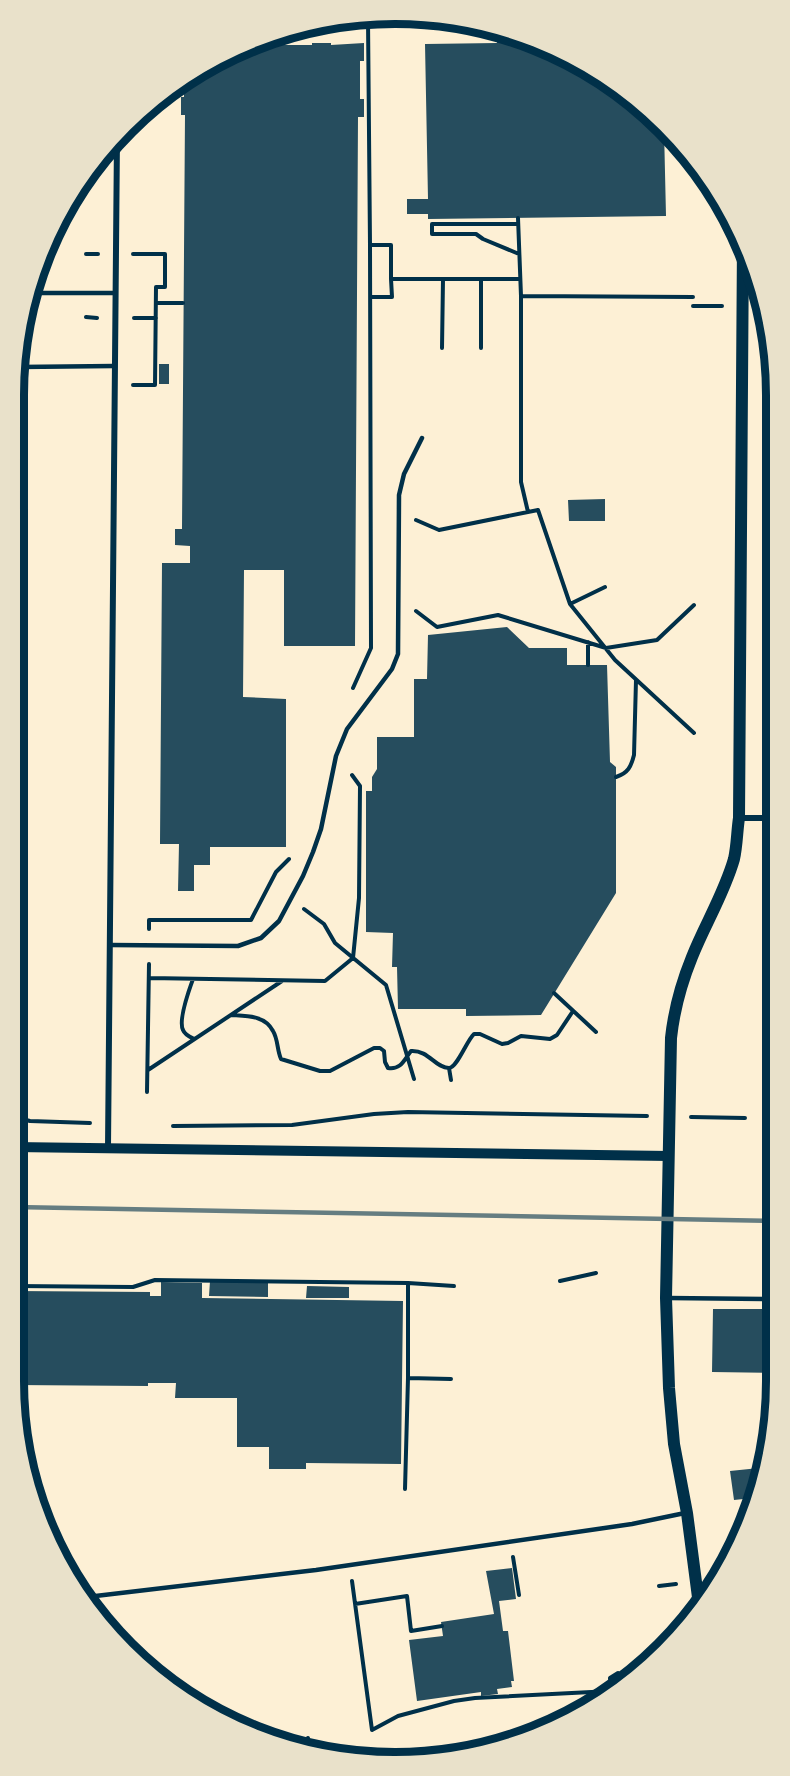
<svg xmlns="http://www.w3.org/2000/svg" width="790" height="1776" viewBox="0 0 790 1776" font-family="Helvetica,sans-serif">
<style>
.building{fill:#264d5e}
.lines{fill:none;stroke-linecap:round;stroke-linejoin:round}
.path{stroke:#003049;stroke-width:4}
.service{stroke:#003049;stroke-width:4.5}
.minor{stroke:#003049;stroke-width:6}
.tertiary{stroke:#003049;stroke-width:10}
.secondary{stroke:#003049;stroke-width:12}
.rail{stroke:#657d81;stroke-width:4.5}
.rim{fill:none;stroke:#003049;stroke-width:8}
</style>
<rect width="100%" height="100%" fill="#fdf0d5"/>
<path class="building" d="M 497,34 L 541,42 L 627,92 L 664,129 L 666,216 L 428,219 L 428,214 L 407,214 L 407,199 L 428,199 L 425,44 L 497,43 Z
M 312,43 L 331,43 L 331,45 L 364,43 L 364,61 L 360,61 L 360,99 L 364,99 L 364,117 L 358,117 L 355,646 L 284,646 L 284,570 L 244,570 L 243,697 L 286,699 L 286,847 L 210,847 L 210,865 L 194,865 L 194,891 L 178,891 L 179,844 L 160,844 L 162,563 L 190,563 L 190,546 L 175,545 L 175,529 L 182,529 L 185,115 L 181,115 L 181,97 L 184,97 L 184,90 L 181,90 L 181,88 L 245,45 L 312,45 Z
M 159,364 L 169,364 L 169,384 L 159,384 Z
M 605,499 L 605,521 L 569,521 L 568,500 Z
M 507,627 L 529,648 L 567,648 L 567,665 L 607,665 L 610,762 L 616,767 L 616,893 L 541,1015 L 466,1016 L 466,1009 L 398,1009 L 397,967 L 392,967 L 393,933 L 366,932 L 366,791 L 372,791 L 372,777 L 377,769 L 377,737 L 414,737 L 414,679 L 427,679 L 428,635 Z
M 210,1281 L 268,1282 L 268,1297 L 209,1296 Z
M 161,1282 L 202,1283 L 202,1298 L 403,1301 L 401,1464 L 306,1463 L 306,1469 L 269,1469 L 269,1447 L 237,1447 L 237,1398 L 175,1398 L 176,1383 L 148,1383 L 148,1386 L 14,1385 L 14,1291 L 150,1292 L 150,1296 L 161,1296 Z
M 307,1286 L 349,1287 L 349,1298 L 306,1298 Z
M 713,1309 L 776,1309 L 776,1373 L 712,1372 Z
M 759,1468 L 753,1498 L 734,1500 L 730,1471 Z
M 512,1568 L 516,1599 L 499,1601 L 503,1631 L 508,1631 L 514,1681 L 511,1681 L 512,1687 L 497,1689 L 498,1694 L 481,1696 L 481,1692 L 417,1701 L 409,1640 L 443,1636 L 441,1622 L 494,1614 L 486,1571 Z"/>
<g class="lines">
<path class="path" d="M 368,19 L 370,245 L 391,245 L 391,279 L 520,279
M 518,218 L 521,296 L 521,482 L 528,512
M 518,224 L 432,224 L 432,234 L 476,234 L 483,239 L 519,254
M 86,254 L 98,254
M 481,279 L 481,348
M 521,296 L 693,297
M 371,297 L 392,297 L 391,279
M 156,303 L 183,303
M 693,306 L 722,306
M 86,317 L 97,318
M 134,318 L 156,318
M 442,348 L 443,279
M 133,385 L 155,385 L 156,287 L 165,287 L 165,254 L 133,254
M 416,520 L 439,530 L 538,510 L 570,604 L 615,660 L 694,733
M 570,604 L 605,587
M 416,611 L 437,627 L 498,615 L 606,648 L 657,640 L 694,605
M 588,642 L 588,665
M 353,688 L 371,648 L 370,245
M 616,777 C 628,773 631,767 634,755 L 636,680
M 304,909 L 324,924 L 335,943 L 386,985 L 414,1079
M 149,929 L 149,920 L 251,920 L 276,872 L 289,859
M 149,978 L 325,981 L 353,958 L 359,898 L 360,786 L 352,775
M 193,979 C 189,990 178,1020 183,1030 C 185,1035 190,1037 194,1039
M 554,993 L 596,1032
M 231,1015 C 246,1016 265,1015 273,1031 C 278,1039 277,1050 281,1059 L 320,1071 L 330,1071 L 374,1048 L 380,1048 L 384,1051 L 385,1062 L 388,1068 C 401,1070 404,1060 411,1051 C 429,1050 435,1068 449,1068 C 457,1068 467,1040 474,1034 L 480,1034 L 502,1044 L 508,1043 L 521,1036 L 550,1039 L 557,1035 L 573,1011
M 449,1068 L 451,1080
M 148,1070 L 282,981
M 147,1092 L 149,964
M 14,1117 L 30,1121 L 90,1123
M 691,1117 L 745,1118
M 173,1126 L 292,1125 L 374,1114 L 408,1112 L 647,1116
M 560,1281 L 596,1273
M 408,1283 L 408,1378 L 451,1379
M 14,1286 L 133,1287 L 155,1280 L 408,1283 L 454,1286
M 405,1489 L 408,1378
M 513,1557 L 519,1595
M 352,1581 L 372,1730 L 398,1716 L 454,1701 L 475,1698 L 611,1691
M 659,1586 L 676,1584
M 355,1604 L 407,1596 L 411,1631 L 442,1626
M 611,1690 L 610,1678 L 618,1673
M 308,1738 L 310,1751"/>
<path class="service" d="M 34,293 L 115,293
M 19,367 L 114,366
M 110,945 L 238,946 L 261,938 L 279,921 L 303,876 L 313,852 L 321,829 L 336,756 L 347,729 L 392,669 L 398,654 L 399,495 L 404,474 L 422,438
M 668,1298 L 776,1299
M 87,1597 L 316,1570 L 632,1524 L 685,1513"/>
<path class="minor" d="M 739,818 L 775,818
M 108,1148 L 117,137"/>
<path class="tertiary" d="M 14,1147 L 669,1156"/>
<path class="secondary" d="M 699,1605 L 687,1513 L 674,1444 L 669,1388 L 666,1298 L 671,1038 C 674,1010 681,984 692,957 C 705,924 724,894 734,859 C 737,846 737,831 739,818 L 743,241"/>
<path class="rail" d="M 14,1207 L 776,1221"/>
</g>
<path d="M0 0H790V1776H0ZM395 24H395A371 371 0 0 1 766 395V1381A371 371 0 0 1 395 1752H395A371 371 0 0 1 24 1381V395A371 371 0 0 1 395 24Z" fill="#e9e1ca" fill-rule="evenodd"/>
<path class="rim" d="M395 24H395A371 371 0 0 1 766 395V1381A371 371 0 0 1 395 1752H395A371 371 0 0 1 24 1381V395A371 371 0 0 1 395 24Z"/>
</svg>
